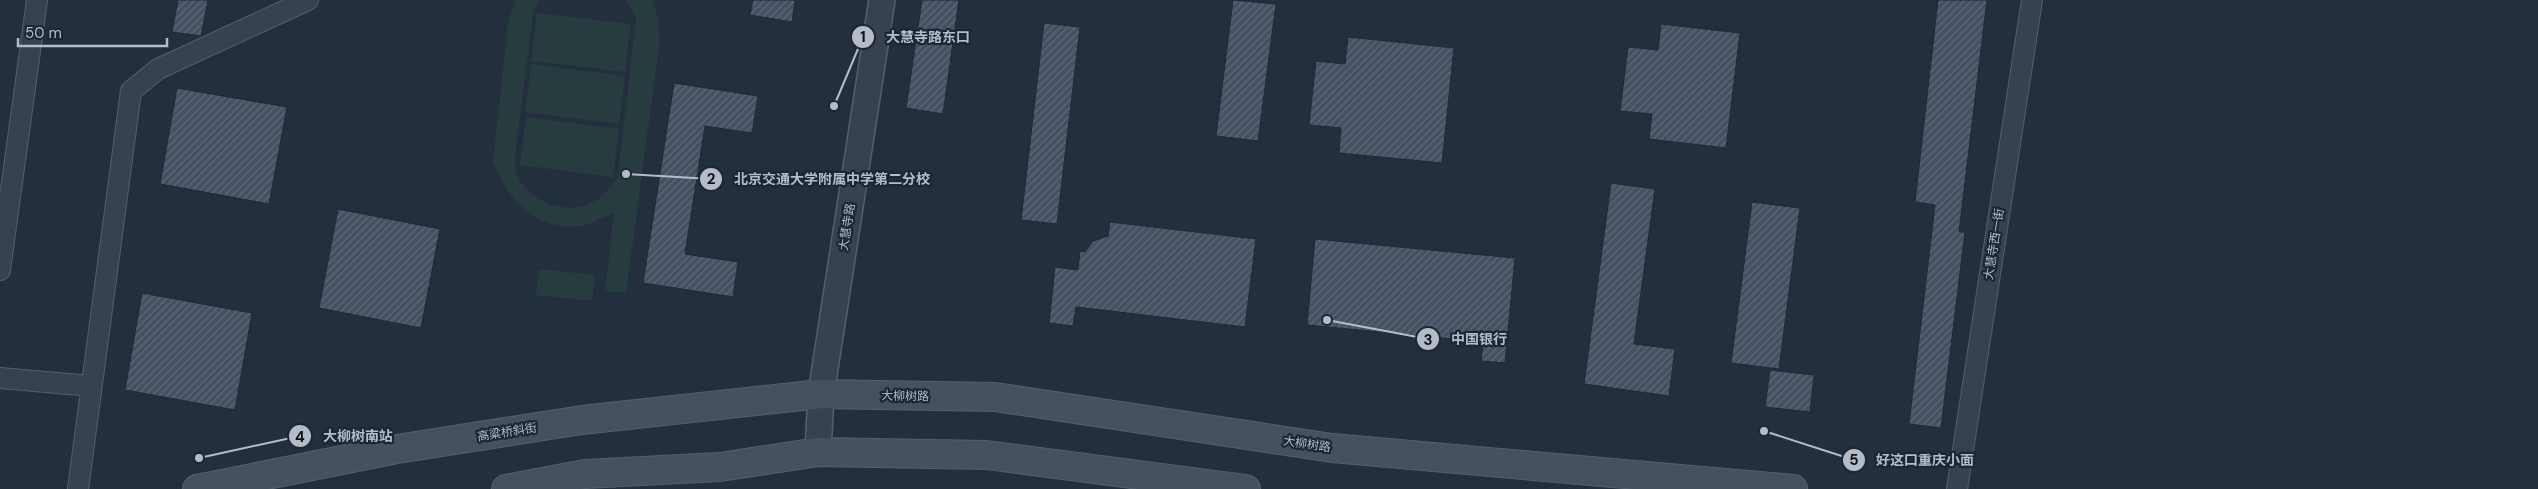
<svg xmlns="http://www.w3.org/2000/svg" width="2538" height="489" viewBox="0 0 2538 489" font-family="'DM Sans','Noto Sans SC',sans-serif">
<style>
.grass{fill:#263c3f}
.building{fill:url(#building-hatch);stroke:#1f2835}
.lines{fill:none;stroke-linecap:round;stroke-linejoin:round}
.minor-casing{stroke:#565f6c;stroke-width:22}
.tertiary-casing{stroke:#565f6c;stroke-width:28}
.secondary-casing{stroke:#565f6c;stroke-width:30}
.minor{stroke:#38414e;stroke-width:20}
.tertiary{stroke:#38414e;stroke-width:25}
.secondary{stroke:#465061;stroke-width:28}
.labels{text-anchor:middle;stroke-width:4.5;stroke-linejoin:round;paint-order:stroke}
.street-label{font-size:12px;fill:#b4bcc9;stroke:#1d2633}
.leader{fill:none;stroke:#b4bcc9;stroke-width:2}
.callout-dot{fill:#b4bcc9;stroke:#1d2633;stroke-width:2}
.mark-label{font-size:15px;text-anchor:middle;font-weight:bold;fill:#111}
.callout-label{font-size:14px;text-anchor:middle;font-weight:bold;fill:#b4bcc9;stroke:#1d2633;stroke-width:4.5;stroke-linejoin:round;paint-order:stroke}
</style>
<defs>
<pattern id="building-hatch" width="6" height="6" patternUnits="userSpaceOnUse" patternTransform="scale(1.25)"><rect width="6" height="6" fill="#455162"/><path d="M-1 1l2-2M0 6l6-6M5 7l2-2" fill="none" stroke="#5d6877"/></pattern>
</defs>
<rect width="100%" height="100%" fill="#242f3e"/>
<path class="grass" d="M 515,0 L 540,0 L 534,9 L 515,154 C 515,159 515,165 516,170 C 523,201 567,217 594,202 C 604,196 612,186 618,176 L 636,17 L 625,0 L 653,0 L 659,26 L 659,47 L 626,293 L 605,291 L 614,212 C 603,217 592,225 579,226 C 536,231 507,199 493,162 L 508,23 Z
M 537,13 L 631,24 L 625,72 L 531,61 Z
M 531,64 L 625,76 L 619,124 L 525,112 Z
M 526,117 L 619,129 L 613,177 L 520,165 Z
M 539,269 L 595,275 L 592,301 L 536,295 Z"/>
<path class="building" d="M 178,0 L 208,0 L 201,36 L 172,32 Z
M 753,0 L 795,0 L 792,22 L 750,15 Z
M 922,0 L 959,0 L 943,114 L 906,108 Z
M 1233,0 L 1276,4 L 1258,141 L 1216,136 Z
M 1938,0 L 1987,0 L 1959,232 L 1965,232 L 1941,428 L 1909,424 L 1935,205 L 1915,202 Z
M 1044,23 L 1080,27 L 1057,224 L 1021,220 Z
M 1661,24 L 1740,33 L 1726,148 L 1649,139 L 1652,114 L 1620,111 L 1628,47 L 1658,50 Z
M 1348,37 L 1454,48 L 1442,163 L 1339,153 L 1341,128 L 1309,125 L 1316,61 L 1345,64 Z
M 674,83 L 758,96 L 752,133 L 705,126 L 685,254 L 738,262 L 733,297 L 643,283 Z
M 177,88 L 287,107 L 269,204 L 160,184 Z
M 1611,183 L 1655,189 L 1634,344 L 1675,349 L 1669,396 L 1584,384 Z
M 1752,202 L 1800,208 L 1779,369 L 1731,363 Z
M 338,209 L 440,229 L 421,328 L 319,308 Z
M 1110,222 L 1256,239 L 1245,327 L 1076,307 L 1073,326 L 1049,323 L 1055,267 L 1078,270 L 1080,251 L 1085,252 L 1093,241 L 1108,236 Z
M 1315,239 L 1515,258 L 1505,363 L 1481,361 L 1483,342 L 1307,325 Z
M 142,293 L 252,313 L 235,410 L 125,390 Z
M 1770,370 L 1814,375 L 1810,412 L 1765,407 Z"/>
<g class="lines">
<g class="minor-casing">
<path id="minor" d="M 0,270 L 37,0
M 0,378 L 91,386
M 78,489 L 131,91 L 158,69 L 308,0
M 1957,489 L 2032,0"/>
</g>
<g class="tertiary-casing">
<path id="tertiary" d="M 818,452 L 821,394 L 882,0"/>
</g>
<g class="secondary-casing">
<path id="secondary" d="M 197,489 L 397,449 L 582,420 L 821,394 L 995,397 L 1332,448 L 1793,489
M 506,489 L 585,474 L 720,467 L 818,452 L 987,455 L 1246,489"/>
</g>
<use href="#minor" class="minor"/>
<use href="#tertiary" class="tertiary"/>
<use href="#secondary" class="secondary"/>
</g>
<g class="labels">
<g class="street-label">
<text transform="translate(847 227) rotate(-81)" y="4">大慧寺路</text>
<text transform="translate(1994 244) rotate(-81)" y="4">大慧寺西一街</text>
<text transform="translate(905 396) rotate(1)" y="4">大柳树路</text>
<text transform="translate(507 432) rotate(-9)" y="4">高粱桥斜街</text>
<text transform="translate(1307 444) rotate(8)" y="4">大柳树路</text>
</g>
</g>
<path class="leader" d="M834 106L863 37M626 174L711 179M1327 320L1428 339M199 458L300 436M1764 431L1854 460"/>
<g class="callout-dot">
<circle cx="834" cy="106" r="5"/>
<circle cx="626" cy="174" r="5"/>
<circle cx="1327" cy="320" r="5"/>
<circle cx="199" cy="458" r="5"/>
<circle cx="1764" cy="431" r="5"/>
<circle cx="863" cy="37" r="12"/>
<circle cx="711" cy="179" r="12"/>
<circle cx="1428" cy="339" r="12"/>
<circle cx="300" cy="436" r="12"/>
<circle cx="1854" cy="460" r="12"/>
</g>
<g class="mark-label">
<text x="863" y="42">1</text>
<text x="711" y="184">2</text>
<text x="1428" y="345">3</text>
<text x="300" y="442">4</text>
<text x="1854" y="465">5</text>
</g>
<g class="callout-label">
<text x="928" y="42">大慧寺路东口</text>
<text x="832" y="184">北京交通大学附属中学第二分校</text>
<text x="1479" y="344">中国银行</text>
<text x="358" y="441">大柳树南站</text>
<text x="1925" y="465">好这口重庆小面</text>
</g>
<path d="M18 38v8h149v-8" fill="none" stroke="#b4bcc9" stroke-width="2.5"/>
<text x="25" y="38" font-size="15" fill="#b4bcc9" stroke="#1d2633" stroke-width="4" paint-order="stroke">50 m</text>
</svg>
